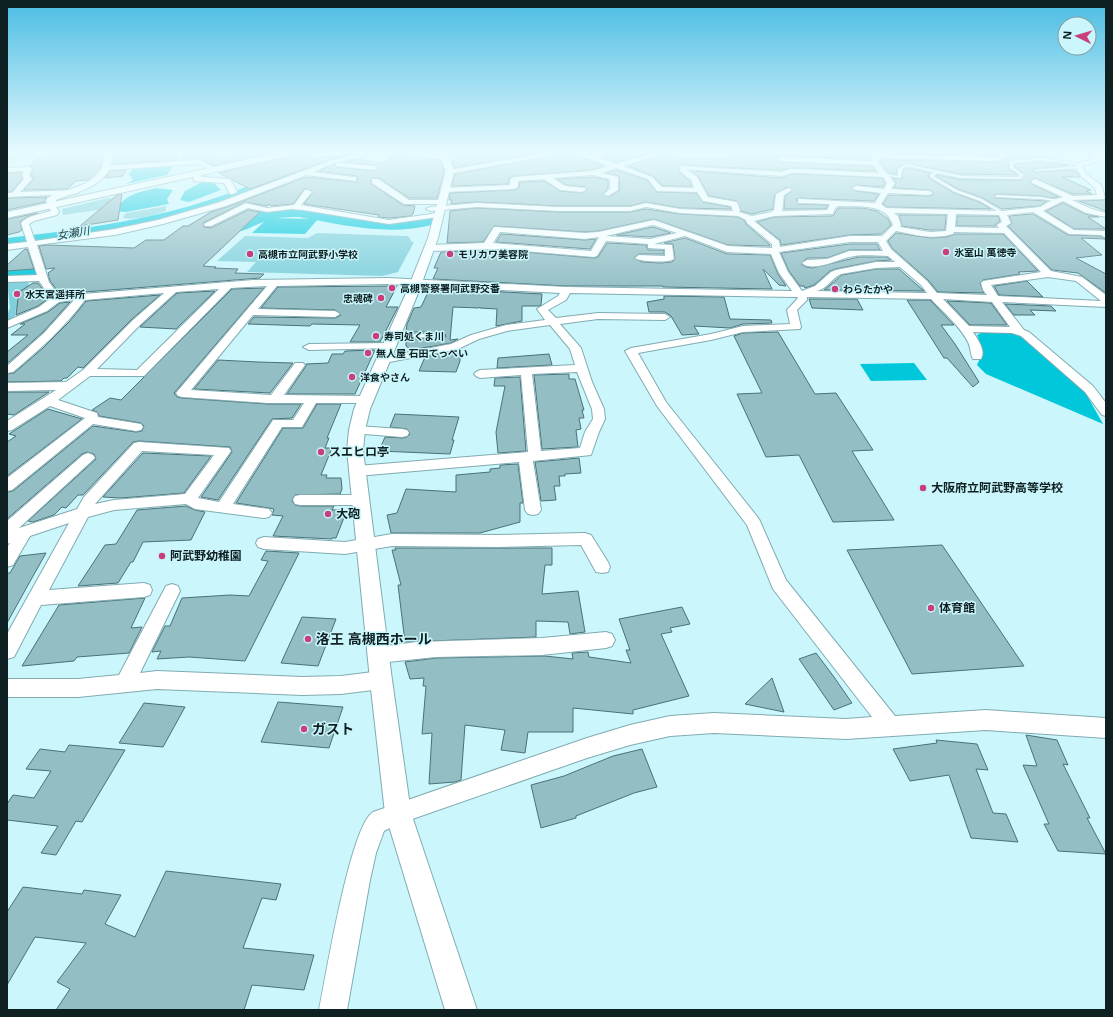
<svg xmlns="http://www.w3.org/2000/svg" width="1113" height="1017" viewBox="0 0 1113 1017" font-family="'Noto Sans','Noto Sans JP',sans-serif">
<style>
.green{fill:#80d0db}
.water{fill:#01c7db}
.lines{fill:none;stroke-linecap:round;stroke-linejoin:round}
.river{fill:#01c7db;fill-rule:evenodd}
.building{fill:#93bec4;stroke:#4a7278}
.service-casing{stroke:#81abb1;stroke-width:2}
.minor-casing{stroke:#81abb1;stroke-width:2}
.tertiary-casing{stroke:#81abb1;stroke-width:2}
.secondary-casing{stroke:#81abb1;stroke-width:2}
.service{fill:#fff;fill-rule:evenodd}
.minor{fill:#fff;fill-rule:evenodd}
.tertiary{fill:#fff;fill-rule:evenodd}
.secondary{fill:#fff;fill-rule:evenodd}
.poi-dot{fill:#c83f7b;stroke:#caf6fc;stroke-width:1.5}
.labels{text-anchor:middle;stroke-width:3;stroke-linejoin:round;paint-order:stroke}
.far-poi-label{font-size:10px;font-weight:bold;fill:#0f2022;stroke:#caf6fc;text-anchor:start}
.far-water-label{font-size:11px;font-style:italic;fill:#274144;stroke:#caf6fc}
.poi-label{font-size:12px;font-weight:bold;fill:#0f2022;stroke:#caf6fc;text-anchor:start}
.near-poi-label{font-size:14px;font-weight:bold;fill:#0f2022;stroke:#caf6fc;text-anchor:start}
</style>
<rect width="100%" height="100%" fill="#caf6fc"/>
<path class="green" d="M 7,151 L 42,151 L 13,160 L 7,160 Z
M 936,173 L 965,178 L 1013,179 L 1020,182 L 964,190 L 976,197 L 956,190 L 935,177 Z
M 108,198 L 112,198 L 110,200 L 119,200 L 105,209 L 63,215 L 62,209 Z
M 166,206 L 166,211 C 154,215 136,221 123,218 L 124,215 L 127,213 Z
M 317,233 L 403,236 L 408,236 L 412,242 L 414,242 L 398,272 L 382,276 L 247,272 L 256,262 L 217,261 L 245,236 L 308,238 Z
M 7,280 L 28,280 L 30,293 L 16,293 L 14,295 L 22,296 L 34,304 L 16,308 L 15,316 L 7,321 L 7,315 L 10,308 Z"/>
<path class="water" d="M 173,166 L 167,175 L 126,184 L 133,180 L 129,174 L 133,168 Z
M 202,182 L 214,183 L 221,190 L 189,202 L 180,200 L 185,191 Z
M 156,188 L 173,190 L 167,199 L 169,204 L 126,212 L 114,211 C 118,208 119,205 122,202 C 130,193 145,191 156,188 Z
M 268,218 L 318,219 L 305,234 L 252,233 Z
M 985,331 L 1019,332 L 1084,390 L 1103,424 L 986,374 L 977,365 L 983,352 L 977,335 Z
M 914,363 L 927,380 L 871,381 L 860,364 Z"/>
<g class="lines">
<path class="river" d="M 352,151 L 373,151 L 371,154 C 314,170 261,195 204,213 C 140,233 73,241 7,250 L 7,238 C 68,231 130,223 190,206 C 245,190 296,165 352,151 Z
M 1083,151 L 1106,151 L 1106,161 L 1085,154 Z
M 282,207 L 299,207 L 372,219 L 393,220 L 426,216 L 432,217 L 435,221 L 432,225 C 388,236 343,225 299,217 C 289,217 279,217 270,220 C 256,223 242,235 228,232 L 225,228 C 234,215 267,209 282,207 Z
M 34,267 L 41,269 L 44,273 L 41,277 L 7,281 L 7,269 Z"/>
</g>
<path class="building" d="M 100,151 L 106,151 L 100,168 L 88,180 L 76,181 L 67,189 L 24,190 L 34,179 L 31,175 L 33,169 L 30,166 L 36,160 L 46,156 L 76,153 L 94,154 Z
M 116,151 L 178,151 L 178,160 L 112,164 Z
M 189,151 L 219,151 L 215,159 L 251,151 L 264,151 L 269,153 L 213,166 L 200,158 L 181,160 Z
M 470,151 L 549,151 L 454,168 L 452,161 L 459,162 L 456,152 Z
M 567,151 L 604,166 L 592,170 L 514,176 L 509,178 L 508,184 L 452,186 L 455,174 L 563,154 Z
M 616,151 L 657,151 L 616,162 L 602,157 L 614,153 Z
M 727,151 L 865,152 L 870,159 L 780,156 L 776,159 L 780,162 L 872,166 L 876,171 L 801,168 L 791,168 L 781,170 L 679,165 L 680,173 L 690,181 L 692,186 L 663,186 L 653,176 L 628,166 L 667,154 L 680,158 L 730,159 Z
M 881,151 L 996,151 L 998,155 L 883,153 Z
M 1005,151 L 1034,151 L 1051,158 L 1041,157 L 1009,160 L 1009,169 L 1018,175 L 961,174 L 906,163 L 897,168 L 896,174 L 889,173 L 880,162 L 880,160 L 996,162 L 1009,157 Z
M 400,155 L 440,160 L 444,171 L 437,198 L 409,198 L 379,178 L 371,178 L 371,184 L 403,205 L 415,206 L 413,214 L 410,216 L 389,218 L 378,217 L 379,215 L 304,204 L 313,192 L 305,188 L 293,204 L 271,206 L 269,204 L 267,206 L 245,202 L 203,223 L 204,227 L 211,228 L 248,210 L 260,212 L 203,266 L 216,267 L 214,268 L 238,269 L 235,273 L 264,274 L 260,278 L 60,294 L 50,281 L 48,273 L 55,268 L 46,269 L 39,246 L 47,245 L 134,248 L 146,240 L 164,240 L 183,226 L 188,226 L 211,212 L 227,207 L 306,177 L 357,182 L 358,177 L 356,176 L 319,171 L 334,164 L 336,167 L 374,171 L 378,168 L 374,165 L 344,162 L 357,159 L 381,163 L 394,156 Z
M 310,156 L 314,158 L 344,156 L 329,160 L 250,189 L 219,173 L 284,158 Z
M 1041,162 L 1068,165 L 1033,169 L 1032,171 L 1035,172 L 1073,170 L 1077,172 L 1080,177 L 1062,177 L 1091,190 L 1086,191 L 1092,194 L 1073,194 L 1034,178 L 1030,181 L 1031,184 L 1059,197 L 1054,198 L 1041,196 L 996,194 L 994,196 L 995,198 L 1047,201 L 1040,206 L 1002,209 L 983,198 L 958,189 L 936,176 L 937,175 L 961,180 L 1020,180 L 1025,175 L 1015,167 L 1015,164 Z
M 907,168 L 930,173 L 928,175 L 929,178 L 954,193 L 979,202 L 991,209 L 887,207 L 883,204 L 889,195 L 929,196 L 934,194 L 929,190 L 894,188 L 896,183 L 893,178 L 902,179 L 903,170 Z
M 126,170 L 123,176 L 105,178 L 110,171 Z
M 616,170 L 647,180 L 657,192 L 696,193 L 703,202 L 730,207 L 731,209 L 680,208 L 646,202 L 630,206 L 559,206 L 477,202 L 451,204 L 452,200 L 449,200 L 450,193 L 514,190 L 519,188 L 520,182 L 544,181 L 560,191 L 582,193 L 587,190 L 585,187 L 566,185 L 557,179 L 593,177 L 608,180 L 608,188 L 603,194 L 609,197 L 620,190 L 619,176 L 606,173 Z
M 691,171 L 782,178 L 792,174 L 801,174 L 882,178 L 885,183 L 883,187 L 856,185 L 851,187 L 856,191 L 879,194 L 874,201 L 801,198 L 796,199 L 798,204 L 828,205 L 826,209 L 784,209 L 785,196 L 793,190 L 787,187 L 775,194 L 773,209 L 752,214 L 741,211 L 737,201 L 709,196 L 698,176 Z
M 7,173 L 22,173 L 22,179 L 11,192 L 7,192 Z
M 122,194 L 118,220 L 80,226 L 117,195 Z
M 47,197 L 45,199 L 45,202 L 7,210 L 7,198 Z
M 1104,200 L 1106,200 L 1106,211 L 1079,201 Z
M 1063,203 L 1085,214 L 1099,217 L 1088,217 L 1106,229 L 1074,229 L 1046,211 Z
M 477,208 L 559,212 L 630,212 L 646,209 L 680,214 L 738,217 L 745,221 L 746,224 L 770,245 L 770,246 L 728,245 L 654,219 L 598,231 L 585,232 L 494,226 L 483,242 L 447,243 L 450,211 Z
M 838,208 L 862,208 L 877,211 L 888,219 L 891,225 L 881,234 L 850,235 L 781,245 L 780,240 L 757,222 L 774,217 L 833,216 Z
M 38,213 L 27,217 L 20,222 L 22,230 L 19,232 L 7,235 L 7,219 Z
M 1033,214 L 1068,235 L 1101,236 L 1105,239 L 1081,238 L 1102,255 L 1076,258 L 1106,274 L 1106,293 L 1078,273 L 1052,270 L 1008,226 L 1012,223 L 1009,216 Z
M 899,215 L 946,215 L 945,230 L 930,230 L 902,226 Z
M 957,216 L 998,216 L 1000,221 L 996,224 L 996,226 L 957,226 Z
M 653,227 L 671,233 L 650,237 L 616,235 Z
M 896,233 L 931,238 L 946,237 L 953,235 L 955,234 L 1003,234 L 1038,271 L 1018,272 L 1020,274 L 983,280 L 980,283 L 984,293 L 938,292 L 928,280 L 892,248 L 888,241 Z
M 501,234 L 585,240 L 596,239 L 590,249 L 496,242 Z
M 685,238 L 727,254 L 770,255 L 778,274 L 786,286 L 779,285 L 763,269 L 772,289 L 663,287 L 663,286 L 567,286 L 433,279 L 438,268 L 434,268 L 441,252 L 500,250 L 594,258 L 598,257 L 607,243 L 646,245 L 648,250 L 664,250 L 664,254 L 639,254 L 634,258 L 642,262 L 661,263 L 672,262 L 675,259 L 673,244 L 664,243 Z
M 850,244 L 877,244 L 880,250 L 849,250 L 827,258 L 807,258 L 801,264 L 806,267 L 812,268 L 859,257 L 887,257 L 891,260 L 876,261 L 835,269 L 830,271 L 814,285 L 805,288 L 804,286 L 800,286 L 789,271 L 781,253 Z
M 25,249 L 27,249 L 34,269 L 7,271 L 7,265 Z
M 876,269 L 899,269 L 924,291 L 824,290 L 842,275 Z
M 1027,281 L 1043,297 L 999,295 L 994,286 Z
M 33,283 L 38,283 L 49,298 L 38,306 L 16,315 L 19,292 Z
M 397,286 L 386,307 L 398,307 L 380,342 L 350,342 L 360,325 L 312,324 L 310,326 L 248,324 L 254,317 L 335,318 L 341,315 L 335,310 L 261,308 L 278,287 Z
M 264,288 L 174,393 L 177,397 L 182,398 L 267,404 L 301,404 L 292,418 L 272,419 L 218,500 L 201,497 L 232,452 L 230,447 L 139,441 L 133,442 L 83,495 L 78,495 L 66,508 L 62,507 L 54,515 L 33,522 L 28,521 L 96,459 L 94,454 L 87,452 L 82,454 L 7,519 L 7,492 L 13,491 L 93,426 L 136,432 L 142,431 L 144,426 L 141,423 L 99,416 L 97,412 L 92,410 L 110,398 L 121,400 L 232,289 Z
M 430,288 L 542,294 L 541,305 L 539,306 L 522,306 L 522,321 L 496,326 L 497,309 L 480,308 L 480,307 L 479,308 L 453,307 L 450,340 L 458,339 L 451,343 L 411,350 L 406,346 L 406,339 L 444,338 L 446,337 L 445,334 L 442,332 L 406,332 L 407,324 L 414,308 L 421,307 Z
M 215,291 L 176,329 L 140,327 L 177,293 Z
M 160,295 L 132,319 L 83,368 L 78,367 L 67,378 L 64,378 L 61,381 L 7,382 L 7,374 L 14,373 L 43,348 L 70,321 L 86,301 Z
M 664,296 L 724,297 L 730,319 L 771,320 L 772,323 L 743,324 L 730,328 L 694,326 L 699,334 L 682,335 L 671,316 L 665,312 L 649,312 L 647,302 L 664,299 Z
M 809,299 L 857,299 L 863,310 L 812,308 Z
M 907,300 L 930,300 L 954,325 L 941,325 L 955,344 L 979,382 L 973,387 L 947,358 L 944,358 Z
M 947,301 L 991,303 L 1007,325 L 970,325 Z
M 70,302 L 43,332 L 9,362 L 7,362 L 7,352 L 28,335 L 11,335 L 25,324 L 20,324 L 48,312 L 60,303 Z
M 1005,304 L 1051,306 L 1056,311 L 1030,310 L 1035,315 L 1014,315 Z
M 778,332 L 815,394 L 836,393 L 873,450 L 852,451 L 894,520 L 833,522 L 799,455 L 766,457 L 737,394 L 762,393 L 734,336 L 743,333 Z
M 375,350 L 355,394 L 287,394 L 306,366 L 306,364 L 328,363 L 332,354 L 343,354 L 345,351 Z
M 460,350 L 460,361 L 456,372 L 419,371 L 425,357 Z
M 549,354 L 552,365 L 497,368 L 498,358 Z
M 218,360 L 258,362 L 293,363 L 270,393 L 194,389 Z
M 569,374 L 569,379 L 575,379 L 584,410 L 582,410 L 584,418 L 579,418 L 581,429 L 576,430 L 578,447 L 542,449 L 534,375 Z
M 520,377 L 526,451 L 498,453 L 496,432 L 505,386 L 494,386 L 495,378 Z
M 7,392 L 49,392 L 14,415 L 7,414 Z
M 317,404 L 341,404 L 327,438 L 329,438 L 325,448 L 332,448 L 321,475 L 327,475 L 326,478 L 341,478 L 342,489 L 340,494 L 295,495 L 292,501 L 295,505 L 300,506 L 334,506 L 332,510 L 340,510 L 338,515 L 345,515 L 336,538 L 332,538 L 332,539 L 273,536 L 283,516 L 272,515 L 274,509 L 269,508 L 236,503 L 283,428 L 303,428 Z
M 48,409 L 82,419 L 7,476 L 7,442 L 16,436 L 9,434 Z
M 395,414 L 459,417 L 452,440 L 454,440 L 450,454 L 379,451 L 385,437 L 402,438 L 407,437 L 410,434 L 407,429 L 390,427 Z
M 143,453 L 211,456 L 184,493 L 121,498 L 103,497 Z
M 579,458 L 581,473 L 565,474 L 565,476 L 559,476 L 560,486 L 554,486 L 556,500 L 541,501 L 535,462 Z
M 518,464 L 523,503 L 520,503 L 520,522 L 480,533 L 391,533 L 387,515 L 397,513 L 406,489 L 456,492 L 456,475 L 490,472 L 490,469 L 500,468 L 500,465 Z
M 186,506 L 195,510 L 205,512 L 191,540 L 143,542 L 133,562 L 131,562 L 118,583 L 78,586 L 105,545 L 116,544 L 137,510 Z
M 942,545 L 1024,666 L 912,674 L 847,550 Z
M 395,548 L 552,548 L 552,565 L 545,565 L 542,594 L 578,591 L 585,632 L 570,634 L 568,622 L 536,621 L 536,637 L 405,642 L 398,585 L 401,585 L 392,550 L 396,550 Z
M 266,551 L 299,553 L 245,661 L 189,657 L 157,659 L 161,651 L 152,652 L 165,626 L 170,626 L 182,598 L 230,595 L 249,596 L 268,561 L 261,560 Z
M 46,553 L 28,585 L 7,623 L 7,573 L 10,573 L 20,556 Z
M 145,598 L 131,628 L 142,627 L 129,653 L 77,657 L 74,661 L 22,666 L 59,605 Z
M 682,607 L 690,624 L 670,628 L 672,632 L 661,634 L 689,696 L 633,710 L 633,714 L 573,708 L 573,732 L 528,732 L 525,753 L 501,750 L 505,730 L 465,725 L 461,780 L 455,782 L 429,784 L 432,733 L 422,734 L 426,686 L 423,686 L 424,678 L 410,679 L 405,662 L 436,658 L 545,656 L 573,659 L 572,653 L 588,652 L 589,657 L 631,663 L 626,650 L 630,650 L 619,619 Z
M 302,617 L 336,619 L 318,666 L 281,663 Z
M 816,653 L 834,677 L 852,703 L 834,710 L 799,659 Z
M 772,678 L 784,712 L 745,704 Z
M 278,702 L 343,707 L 329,748 L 261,742 Z
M 144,703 L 185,707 L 163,747 L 119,743 Z
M 1026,735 L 1057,740 L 1068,765 L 1063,764 L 1090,818 L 1087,818 L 1106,854 L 1058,851 L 1044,824 L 1049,824 L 1023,765 L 1037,766 Z
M 936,740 L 977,744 L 988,770 L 976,769 L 993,813 L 1006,814 L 1018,842 L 971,838 L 949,775 L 910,781 L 893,749 L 937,743 Z
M 69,745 L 125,750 L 82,822 L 76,821 L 56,855 L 41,853 L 58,826 L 7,820 L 7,804 L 13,795 L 34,798 L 51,771 L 26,769 L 40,749 L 65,752 Z
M 642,749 L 657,787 L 634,793 L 576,816 L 576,818 L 541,828 L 531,785 L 564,776 L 613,756 Z
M 166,871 L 281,884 L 276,900 L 262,898 L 243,948 L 314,955 L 304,990 L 252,985 L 244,1010 L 56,1010 L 70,989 L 57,982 L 86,943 L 35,937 L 7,985 L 7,912 L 23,887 L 82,894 L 84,890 L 121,895 L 105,924 L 135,937 Z"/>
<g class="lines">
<g class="service-casing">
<path id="service" d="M 1041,158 L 1082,164 L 1080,165 L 1041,160 L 1013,163 L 1014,168 L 1024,175 L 1020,179 L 961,178 L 937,173 L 933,176 L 957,190 L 982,199 L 1003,212 L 1003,214 L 1002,214 L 980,201 L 955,192 L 930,177 L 930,175 L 934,172 L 907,166 L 902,169 L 901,178 L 882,175 L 884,174 L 898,176 L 898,169 L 906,164 L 961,176 L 1019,177 L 1020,175 L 1010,168 L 1010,161 Z
M 1079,166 L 1080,168 L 1035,171 L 1033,170 Z
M 996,195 L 1041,197 L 1057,200 L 1055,201 L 1041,199 L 995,197 Z
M 442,334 L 444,335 L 444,337 L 395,338 L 392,336 L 395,334 Z"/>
</g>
<g class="minor-casing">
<path id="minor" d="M 75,151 L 99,151 C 94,154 80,154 75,151 Z
M 372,151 L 381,151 L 334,163 L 313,172 L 353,177 L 356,177 L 356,181 L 306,175 L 226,206 L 163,224 L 115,235 L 37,245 L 49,282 L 59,296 L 253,280 L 388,278 L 567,287 L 792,291 L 779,273 L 771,254 L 727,252 L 685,236 L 654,244 L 672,245 L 674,259 C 670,263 639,262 635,258 L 639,255 L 665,256 L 665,249 L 648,248 L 648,244 L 606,241 L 597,256 L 594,257 L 500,249 L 429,251 L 425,248 L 429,245 L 484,243 L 494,227 L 497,227 L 585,233 L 598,232 L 654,220 L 728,246 L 772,248 L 772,244 L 747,223 L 746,220 L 738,216 L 680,213 L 646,207 L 630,211 L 559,211 L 477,207 L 430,211 L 426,209 L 430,207 L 477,203 L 559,207 L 630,207 L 646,203 L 680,209 L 733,211 L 731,206 L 703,201 L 697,192 L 657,191 L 648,179 L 616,168 L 601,173 L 618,177 L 618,190 L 608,196 L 604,194 L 610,189 L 610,179 L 593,175 L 553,178 L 565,186 L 585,188 L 586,190 L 582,192 L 560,190 L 544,179 L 518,181 L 518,187 L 514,189 L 444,192 L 440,190 L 444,188 L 510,185 L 510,179 L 514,177 L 592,171 L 609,166 L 571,152 L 570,151 C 578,151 586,155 592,155 C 600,154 607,151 615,151 L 614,152 L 597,157 L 616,164 L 661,151 L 669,151 L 668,152 L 623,166 L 652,177 L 662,187 L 694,188 L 691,180 L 681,172 L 680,166 L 781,172 L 791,169 L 801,169 L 879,173 L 873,165 L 780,161 L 777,159 L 780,157 L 872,161 L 872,157 L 866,151 L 872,151 L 877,154 L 996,157 L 1001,156 L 997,151 L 1003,151 L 1008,157 L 996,161 L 878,158 L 878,163 L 895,183 L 891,189 L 929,191 L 933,193 L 929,195 L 888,193 L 881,204 L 886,208 L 1002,211 L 1040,207 L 1052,200 L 1063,197 L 1032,183 L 1031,181 L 1035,179 L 1073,196 L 1097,195 L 1095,188 L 1081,176 L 1076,167 L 1078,163 L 1091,160 L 1094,157 L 1081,152 L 1080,151 L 1088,151 L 1106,157 L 1106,161 L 1100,159 L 1095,162 L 1083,165 L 1082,167 L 1086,174 L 1101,185 L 1105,197 L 1104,199 L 1072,200 L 1092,209 L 1106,213 L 1106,217 L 1086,213 L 1063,201 L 1043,211 L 1074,230 L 1106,231 L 1106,238 L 1101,235 L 1069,234 L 1033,212 L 1007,215 L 1011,223 L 1006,226 L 1051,271 L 1082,277 L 1106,295 L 1106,307 L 1002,302 L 1024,330 L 1029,332 L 1093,386 L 1106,403 L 1106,416 L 1102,415 L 1085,392 L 1021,336 L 1012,333 L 973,332 C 978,340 986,350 981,359 L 973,359 C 970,354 971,348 968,342 C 959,325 944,313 931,299 L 807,297 L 807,300 L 797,310 L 801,327 L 800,329 L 743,332 L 711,340 L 638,353 L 666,402 L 759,519 L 786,580 L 895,716 L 986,710 L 1106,718 L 1106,738 L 986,730 L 846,739 L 714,733 L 670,736 L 630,745 L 587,758 L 398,824 L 384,831 L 376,853 L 370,880 L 347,1010 L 319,1010 C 326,977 350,826 373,812 L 587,738 L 630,725 L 670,716 L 714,713 L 846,719 L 872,717 L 773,589 L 747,525 L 657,406 L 625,351 L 631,348 L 711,334 L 743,326 L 790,324 L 787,310 L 798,298 L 797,297 L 570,293 L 566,300 L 548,310 L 556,318 L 598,313 L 665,314 L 670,317 L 665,320 L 598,319 L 560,324 L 581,348 L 592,382 L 604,409 L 605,419 L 599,432 L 591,455 L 533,461 L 541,510 L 538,514 L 533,515 L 528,514 L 525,510 L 519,462 L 357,476 L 352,474 L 350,471 L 352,468 L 357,466 L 528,452 L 521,375 L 480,378 L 476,376 L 474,374 L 476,372 L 480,370 L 575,365 L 570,349 L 550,325 L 507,331 L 479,339 L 458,349 L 384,363 L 380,362 L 378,360 L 380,358 L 384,357 L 451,344 L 471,335 L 506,325 L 545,320 L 537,309 L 558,296 L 560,293 L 388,284 L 277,286 L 258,309 L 335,311 L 340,314 L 335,317 L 253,315 L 191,390 L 271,395 L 295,363 L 303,363 L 305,365 L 284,395 L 366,396 L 370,397 L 372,400 L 370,403 L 316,403 L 302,427 L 282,427 L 233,504 L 269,509 L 272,513 L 269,517 L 264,518 L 195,509 L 186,504 L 114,510 L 88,517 L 49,590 L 144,583 L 150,585 L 152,590 L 150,595 L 144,597 L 41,605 L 14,657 L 7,659 L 7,634 L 69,523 L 30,536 L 13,565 L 7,567 L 7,547 L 10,543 L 7,544 L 7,521 L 83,455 L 88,453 L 93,455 L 95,458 L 19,528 L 77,509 L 84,497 L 134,443 L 139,442 L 229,448 L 231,451 L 198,498 L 219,502 L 273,420 L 293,420 L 304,403 L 267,403 L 182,397 L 178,396 L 176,393 L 267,286 L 231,288 L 144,376 L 90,376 L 58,400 L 97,413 L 98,417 L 141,424 L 143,427 L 141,430 L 136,431 L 93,424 L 12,490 L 7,491 L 7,478 L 85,418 L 50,406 L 12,430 L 7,431 L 7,421 L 56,390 L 7,391 L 7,383 L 66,382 L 83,370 L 133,320 L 164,293 L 85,300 C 65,327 39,350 13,372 L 7,373 L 7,366 L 44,333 L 74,300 L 59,302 L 47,311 L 7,328 L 7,321 L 39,307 L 51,298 L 39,281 L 7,282 L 7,276 L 37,275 L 28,247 L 7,250 L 7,244 L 27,242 L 21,223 C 28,215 41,214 51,211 L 47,205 L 51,203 L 54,203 L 59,212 L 57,215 L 34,221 L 29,224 L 35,241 L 115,229 L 158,220 L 220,202 L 330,161 ZM 686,169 L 782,176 L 792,173 L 801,173 L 883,177 L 887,183 L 884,189 L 856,186 L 852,188 L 856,190 L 881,193 L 875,203 L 801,199 L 798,199 L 798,203 L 830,204 L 827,210 L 782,211 L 784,195 L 792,190 L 788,188 L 776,194 L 774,210 L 771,212 L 752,216 L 739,212 L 740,210 L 737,202 L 708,197 L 697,177 ZM 838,206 C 857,207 886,202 893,225 L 882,236 L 850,236 L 780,247 L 779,241 L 754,221 L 774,216 L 830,214 L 833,214 L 835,208 ZM 894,213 L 948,214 L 946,231 L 930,232 L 900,227 L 901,225 L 898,216 ZM 956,214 L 999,215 L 1002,222 L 997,225 L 999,228 L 955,227 ZM 653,225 L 677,233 L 650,239 L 606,236 ZM 896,231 C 917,235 932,240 953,234 L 954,232 L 1004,233 L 1041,272 L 983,281 L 981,283 L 983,290 L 987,295 L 937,293 L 927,281 L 891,249 L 886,241 ZM 500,232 L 585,239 L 599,237 L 591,251 L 493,243 ZM 850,242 L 878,242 L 883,251 L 849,251 L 827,259 L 807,260 L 802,263 C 812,273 839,259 850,257 C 862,254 876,256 888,256 L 895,262 L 876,262 L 836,270 L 831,272 L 815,286 L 802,291 L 788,272 L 779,252 ZM 900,267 L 921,285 L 927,293 L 817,291 C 827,289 832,278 841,274 L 876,268 ZM 1048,277 L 1076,281 L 1101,301 L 998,296 L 991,285 ZM 219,289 L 137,370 L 97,369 L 141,324 L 176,292 ZM 943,299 L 992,302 L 1010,327 L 969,326 ZM 577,372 L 592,409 L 593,419 L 585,432 L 580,448 L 541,451 L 532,374 ZM 142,451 L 214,455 L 185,494 L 114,500 L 95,504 Z
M 447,151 L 453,151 L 447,158 L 443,158 L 442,157 Z
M 555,151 L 566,151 L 563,153 L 449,174 L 446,172 L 449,170 Z
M 338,152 L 341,154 L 340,155 L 314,157 L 311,155 L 314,153 Z
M 200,160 L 216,169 L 211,170 L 199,164 L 106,170 L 103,168 L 106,166 Z
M 338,163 L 374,166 L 377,168 L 374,170 L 336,166 L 336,164 Z
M 29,167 L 32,169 L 29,175 L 32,179 L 20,192 L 75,190 L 79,192 L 75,194 L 7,197 L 7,193 L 12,193 L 24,179 L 22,175 L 24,171 L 7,172 L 7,168 Z
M 199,171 L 202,173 L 201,177 L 230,179 L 237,192 L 233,194 L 230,194 L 224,183 L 194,181 L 193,179 L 196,173 Z
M 372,179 L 378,179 L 409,200 L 441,200 L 445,202 L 441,204 L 404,204 L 372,183 Z
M 305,190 L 308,190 L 312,192 L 301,205 L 389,220 L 438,213 L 442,215 L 438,217 L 389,224 L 303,210 L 292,209 L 267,212 L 248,208 L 211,226 L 205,226 L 204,224 L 246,203 L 267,208 L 294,205 Z
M 390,343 L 396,346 L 394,348 L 309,350 L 303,347 L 309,344 Z
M 357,426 L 402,429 L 407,430 L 409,433 L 407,436 L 402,437 L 352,433 L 350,430 L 352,427 Z
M 300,495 L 361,495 L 366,496 L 368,500 L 366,504 L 361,505 L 300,505 L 295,504 L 293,500 L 295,496 Z
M 585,533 L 591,535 L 608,562 L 610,567 L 608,572 L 602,573 L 596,572 L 581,545 L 497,547 L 392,546 L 345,554 L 264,549 L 258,547 L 256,543 L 258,539 L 264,537 L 345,542 L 392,534 L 497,535 Z
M 172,584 L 178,586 L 180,591 L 140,673 L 157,671 L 302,677 L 341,676 L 381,671 L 388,674 L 391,680 L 388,686 L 381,689 L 341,694 L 302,695 L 157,689 L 78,697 L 7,697 L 7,679 L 78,679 L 119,675 L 166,586 Z
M 606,632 L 612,634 L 615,640 L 612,646 L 606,648 L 542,655 L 436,657 L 378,663 L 371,661 L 369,655 L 371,649 L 378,647 L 417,642 L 542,638 Z"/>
</g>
<g class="tertiary-casing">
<path id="tertiary" d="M 107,151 L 115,151 C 111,157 112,165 108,172 C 96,189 74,193 56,200 L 54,207 L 48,207 L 46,200 L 50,196 C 66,190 89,186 100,171 C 104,165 103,157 107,151 Z
M 433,151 L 441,151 L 448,155 L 454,171 L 438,238 L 419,291 L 370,409 L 365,430 L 363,450 L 392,680 L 411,813 L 477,1010 L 445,1010 L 385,813 L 370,680 L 347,450 L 349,430 L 354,409 L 407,291 L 428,238 L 446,171 L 441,158 Z"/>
</g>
<g class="secondary-casing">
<path id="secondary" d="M 287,151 L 301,151 L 297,154 L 7,218 L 7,212 Z"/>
</g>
<use href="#service" class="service"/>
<use href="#minor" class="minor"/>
<use href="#tertiary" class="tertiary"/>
<use href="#secondary" class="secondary"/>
</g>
<linearGradient id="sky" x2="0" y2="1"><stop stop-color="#4bbce3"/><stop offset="0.52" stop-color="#e7fbfe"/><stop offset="1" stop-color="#e7fbfe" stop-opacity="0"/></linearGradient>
<rect width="1113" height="293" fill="url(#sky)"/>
<g class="poi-dot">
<circle cx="946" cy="252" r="4"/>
<circle cx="250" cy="254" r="4"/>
<circle cx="450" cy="254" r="4"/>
<circle cx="392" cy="288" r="4"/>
<circle cx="835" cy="289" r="4"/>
<circle cx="17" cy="294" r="4"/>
<circle cx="381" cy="298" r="4"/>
<circle cx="376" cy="336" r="4"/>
<circle cx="368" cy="353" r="4"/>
<circle cx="352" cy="377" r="4"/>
<circle cx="321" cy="452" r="4"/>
<circle cx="923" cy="488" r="4"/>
<circle cx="328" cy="514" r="4"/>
<circle cx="162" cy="556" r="4"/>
<circle cx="931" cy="608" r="4"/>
<circle cx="308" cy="639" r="4"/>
<circle cx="304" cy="729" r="4"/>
</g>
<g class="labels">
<g class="far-poi-label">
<text x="954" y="256">氷室山 萬徳寺</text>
<text x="258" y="258">高槻市立阿武野小学校</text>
<text x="458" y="258">モリカワ美容院</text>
<text x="400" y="292">高槻警察署阿武野交番</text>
<text x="843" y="293">わらたかや</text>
<text x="25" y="298">水天宮遥拝所</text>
<text x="373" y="302" text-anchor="end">忠魂碑</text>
<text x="384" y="340">寿司処くま川</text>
<text x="376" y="357">無人屋 石田てっぺい</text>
<text x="360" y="381">洋食やさん</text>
</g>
<g class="far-water-label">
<text transform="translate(73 233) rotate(-9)" y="4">女瀬川</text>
</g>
<g class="poi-label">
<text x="329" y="456">スエヒロ亭</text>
<text x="931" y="492">大阪府立阿武野高等学校</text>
<text x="336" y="518">大砲</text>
<text x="170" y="560">阿武野幼稚園</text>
<text x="939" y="612">体育館</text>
</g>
<g class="near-poi-label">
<text x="316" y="644">洛王 高槻西ホール</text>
<text x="312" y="734">ガスト</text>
</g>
</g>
<rect width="1113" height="1017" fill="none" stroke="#0f2022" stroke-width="16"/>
<g transform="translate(1077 36) rotate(275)"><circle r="19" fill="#caf6fc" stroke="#7fa0a5"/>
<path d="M0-3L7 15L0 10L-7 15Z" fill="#c83f7b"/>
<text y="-6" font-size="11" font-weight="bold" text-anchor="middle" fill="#0f2022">N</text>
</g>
</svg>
